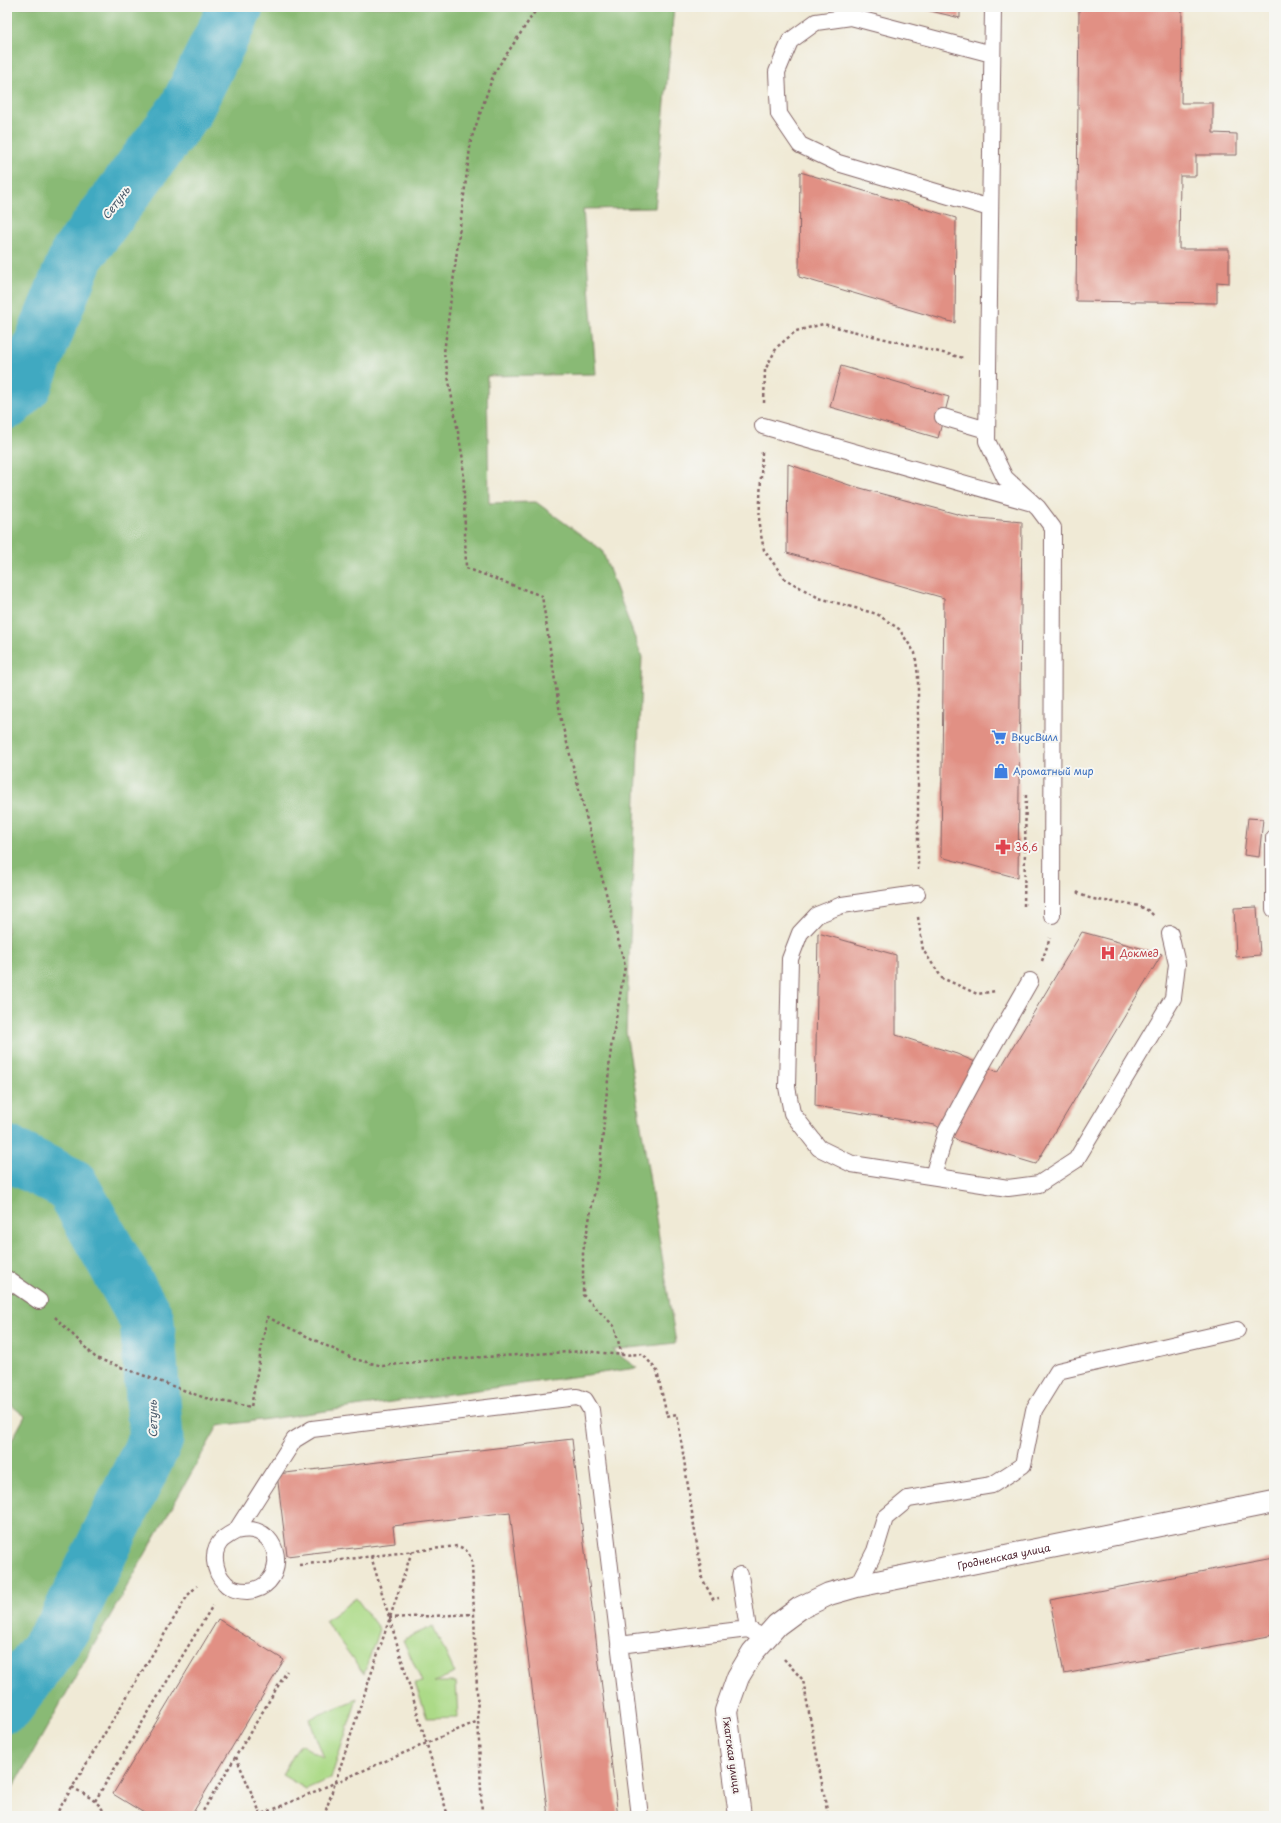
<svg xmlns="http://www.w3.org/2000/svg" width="1281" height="1823" viewBox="0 0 1281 1823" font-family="'Playpen Sans',sans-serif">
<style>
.green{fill:#acda87;stroke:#7b7c59}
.forest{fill:#89ba74;stroke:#6a6c50}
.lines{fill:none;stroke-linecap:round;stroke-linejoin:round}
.river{stroke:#41a9c1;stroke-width:55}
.building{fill:#e19084}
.service-casing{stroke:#846667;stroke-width:18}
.minor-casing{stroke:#846667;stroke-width:24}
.path{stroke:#846667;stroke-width:2.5;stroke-dasharray:3 3;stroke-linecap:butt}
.service{stroke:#fff;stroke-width:16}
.minor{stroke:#fff;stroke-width:22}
.labels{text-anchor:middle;stroke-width:4;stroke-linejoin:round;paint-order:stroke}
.shop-label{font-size:10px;fill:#366cbe;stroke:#f6f6f2;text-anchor:start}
.health-label{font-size:10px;fill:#be3a42;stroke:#f6f6f2;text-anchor:start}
.street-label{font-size:10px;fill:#4a1f2b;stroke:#f6f6f2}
.water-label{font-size:11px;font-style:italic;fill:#465667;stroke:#f6f6f2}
</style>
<rect width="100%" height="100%" fill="#f6f6f2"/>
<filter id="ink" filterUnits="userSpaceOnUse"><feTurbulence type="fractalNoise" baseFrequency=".025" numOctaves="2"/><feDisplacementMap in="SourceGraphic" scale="8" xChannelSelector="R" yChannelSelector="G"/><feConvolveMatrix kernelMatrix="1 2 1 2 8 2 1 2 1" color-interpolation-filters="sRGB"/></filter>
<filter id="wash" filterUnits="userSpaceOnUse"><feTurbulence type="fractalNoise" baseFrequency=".012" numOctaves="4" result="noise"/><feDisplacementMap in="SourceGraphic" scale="16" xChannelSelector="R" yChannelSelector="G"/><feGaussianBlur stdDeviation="0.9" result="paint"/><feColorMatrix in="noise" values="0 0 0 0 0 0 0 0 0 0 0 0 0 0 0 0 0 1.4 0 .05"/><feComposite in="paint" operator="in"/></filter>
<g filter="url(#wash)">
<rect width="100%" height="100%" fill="#f0ead6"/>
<path class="green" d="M 356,1598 L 379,1629 L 364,1674 L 325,1621 Z
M 433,1626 L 455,1673 L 434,1682 L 456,1682 L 458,1717 L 427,1718 L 415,1683 L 422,1682 L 403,1640 Z
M 357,1699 L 331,1778 L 306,1789 L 282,1775 L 300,1744 L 324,1758 L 309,1719 Z"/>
<path class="forest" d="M 7,7 L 674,7 L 655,208 L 583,209 L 596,374 L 487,376 L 489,503 L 536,502 L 602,550 L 642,657 L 626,1032 L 676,1343 L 612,1350 L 637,1368 L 218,1426 L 7,1798 L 7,1449 L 25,1416 L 7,1402 Z"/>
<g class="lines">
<path class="river" d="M 7,402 L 25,384 L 77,255 L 186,109 L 236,7
M 7,1153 L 71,1185 L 147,1320 L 156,1439 L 63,1628 L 7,1705"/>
</g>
<g id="blocks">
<path class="building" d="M 918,7 L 960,7 L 960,18 L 918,8 Z
M 1079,7 L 1182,7 L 1181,103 L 1213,103 L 1213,133 L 1237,134 L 1237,155 L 1196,155 L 1196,176 L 1180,176 L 1179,249 L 1229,249 L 1229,283 L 1217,282 L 1217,303 L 1076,301 Z
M 800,172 L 956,218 L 955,323 L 799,277 Z
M 841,366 L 949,397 L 938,438 L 830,407 Z
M 788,464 L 849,485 L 968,517 L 1022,522 L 1018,878 L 941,857 L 944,598 L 787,553 Z
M 1248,818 L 1263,819 L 1259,857 L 1244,855 Z
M 1257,907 L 1260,955 L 1236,957 L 1234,908 Z
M 1082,932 L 1162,954 L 1036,1164 L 959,1141 L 935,1125 L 815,1106 L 818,933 L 896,955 L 896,1035 L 957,1054 L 998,1072 Z
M 572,1439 L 583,1535 L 618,1816 L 548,1816 L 510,1512 L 393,1526 L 395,1543 L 287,1556 L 277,1474 Z
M 1274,1558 L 1274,1635 L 1064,1674 L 1050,1600 Z
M 218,1619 L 284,1660 L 191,1816 L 149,1816 L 113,1794 Z"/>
</g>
</g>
<g filter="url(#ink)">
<use href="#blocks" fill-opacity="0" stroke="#846667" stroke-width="1"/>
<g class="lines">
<g class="service-casing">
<path id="service" d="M 993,7 L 987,441 L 1005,478 L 1038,508 L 1053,528 L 1052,915
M 990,208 L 838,163 L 800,145 L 779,114 L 777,72 L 790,41 L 816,22 L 851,17 L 992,54
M 943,417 L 987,430
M 763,426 L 1029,502
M 1274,838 L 1274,909
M 917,894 L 842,905 L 817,915 L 800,933 L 790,959 L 787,1087 L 792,1113 L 819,1148 L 852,1164 L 1008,1188 L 1039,1184 L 1076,1160 L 1173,998 L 1177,964 L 1170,934
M 933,1176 L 946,1132 L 982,1065 L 1030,981
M 7,1279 L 39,1301
M 236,1531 C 241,1530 247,1529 252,1530 C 285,1536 285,1589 247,1591 C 240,1591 230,1589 225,1583 C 214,1572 210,1550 223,1539 C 227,1536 232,1533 236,1531 L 294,1440 L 312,1429 L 577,1397 L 585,1400 L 591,1410 L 640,1816
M 740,1575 L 748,1629
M 857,1586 L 875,1551 L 885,1518 L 908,1499 L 992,1485 L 1023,1465 L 1034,1410 L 1058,1371 L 1237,1330
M 619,1645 L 748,1629 L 764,1638"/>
</g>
<g class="minor-casing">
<g id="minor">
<path id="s1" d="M 740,1816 L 726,1711 L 738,1677 L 753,1652 L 777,1625 L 800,1608 L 829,1594 L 857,1586 L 1274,1502"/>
</g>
</g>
<path class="path" d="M 538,7 L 494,73 L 471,140 L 444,353 L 463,460 L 466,568 L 542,596 L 561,720 L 625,966 L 611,1048 L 600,1164 L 583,1252 L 583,1295 L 614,1326 L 622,1355
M 7,18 L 10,7
M 764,403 L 765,370 L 777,347 L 796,331 L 823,324 L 964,358
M 762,452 L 759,525 L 764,550 L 785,579 L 819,598 L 877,614 L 899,629 L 915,653 L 918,676 L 918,870
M 1077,892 C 1099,908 1136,895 1154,916
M 1024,906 L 1026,794
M 918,917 L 923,950 L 942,978 L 977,994 L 996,991
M 1042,961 L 1050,938
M 55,1317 L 96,1358 L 205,1398 L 251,1407 L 267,1317 L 354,1359 L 383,1366 L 433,1360 L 585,1351 L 622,1355 L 643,1354 L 657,1371 L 667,1416 L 677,1414 L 702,1578 L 713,1599 L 719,1598
M 371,1556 L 448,1816
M 299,1565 L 457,1546 C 467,1549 470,1553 472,1564 L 482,1816
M 389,1618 L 474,1614
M 784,1659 L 803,1680 L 828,1816
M 236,1757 L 261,1815
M 72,1787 C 85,1795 100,1801 106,1816
M 95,1801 L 213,1605
M 55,1816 L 188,1595 L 197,1586
M 200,1816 L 287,1671
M 258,1816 L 478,1721
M 324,1816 L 412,1551"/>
<use href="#service" class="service"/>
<use href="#minor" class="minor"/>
</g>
</g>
<defs>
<g id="supermarket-bare" transform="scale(1.2)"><path d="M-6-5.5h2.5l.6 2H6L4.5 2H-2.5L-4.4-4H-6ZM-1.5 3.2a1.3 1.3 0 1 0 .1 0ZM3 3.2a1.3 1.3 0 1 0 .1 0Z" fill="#3f7fe0" stroke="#f6f6f2" stroke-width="2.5" paint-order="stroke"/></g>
<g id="shop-bare" transform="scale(1.2)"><path d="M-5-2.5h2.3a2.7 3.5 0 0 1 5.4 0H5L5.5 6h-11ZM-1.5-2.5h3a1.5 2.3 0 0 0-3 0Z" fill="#3f7fe0" stroke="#f6f6f2" stroke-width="2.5" paint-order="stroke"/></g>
<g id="pharmacy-bare" transform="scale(1.2)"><path d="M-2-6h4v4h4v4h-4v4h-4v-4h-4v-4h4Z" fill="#e0444e" stroke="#f6f6f2" stroke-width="2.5" paint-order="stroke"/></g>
<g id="hospital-bare" transform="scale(1.2)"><path d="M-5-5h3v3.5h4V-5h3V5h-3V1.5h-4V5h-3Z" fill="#e0444e" stroke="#f6f6f2" stroke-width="2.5" paint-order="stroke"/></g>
</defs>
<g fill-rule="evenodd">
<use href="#supermarket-bare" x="999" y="737"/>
<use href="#shop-bare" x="1001" y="771"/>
<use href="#pharmacy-bare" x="1003" y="847"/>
<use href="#hospital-bare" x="1108" y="953"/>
</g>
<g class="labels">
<g class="shop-label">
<text x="1011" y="741">ВкусВилл</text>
<text x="1013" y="775">Ароматный мир</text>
</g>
<g class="health-label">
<text x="1015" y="851">36,6</text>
<text x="1120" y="957">Докмед</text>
</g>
<g class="street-label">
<text dy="4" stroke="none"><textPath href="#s1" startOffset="447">Гродненская улица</textPath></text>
<text transform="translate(732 1755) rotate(82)" y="4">Гжатская улица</text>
</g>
<g class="water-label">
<text transform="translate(116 203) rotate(-53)" y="4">Сетунь</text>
<text transform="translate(153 1419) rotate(-91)" y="4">Сетунь</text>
</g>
</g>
<rect width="1281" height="1823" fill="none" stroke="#f6f6f2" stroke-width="24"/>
</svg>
